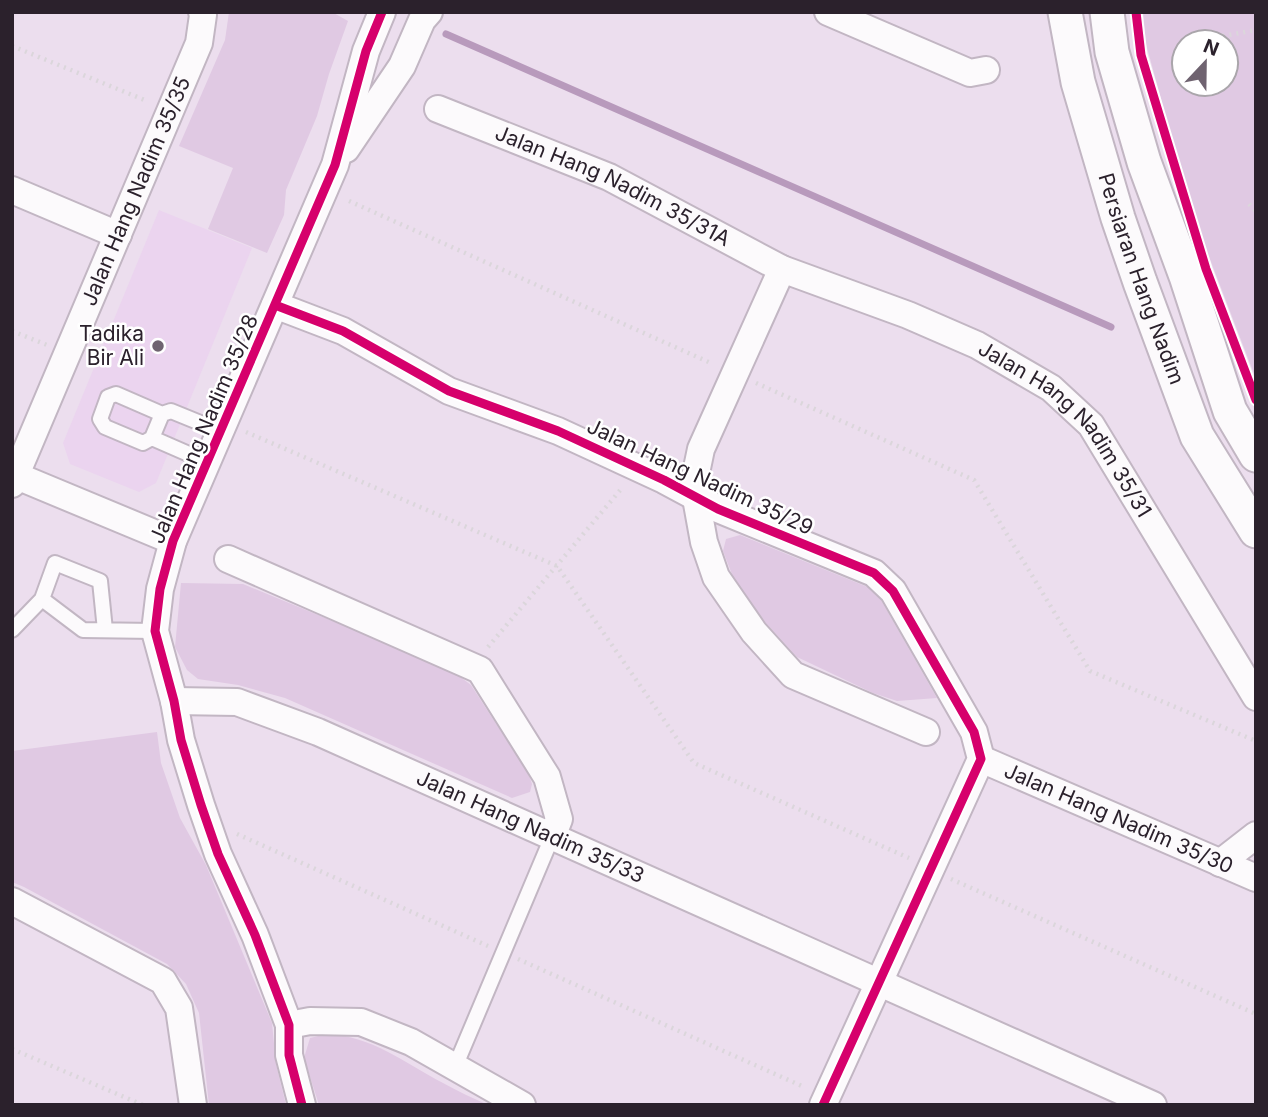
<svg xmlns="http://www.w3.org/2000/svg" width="1268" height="1117" viewBox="0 0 1268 1117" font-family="Inter,sans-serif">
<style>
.built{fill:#ebd4ef}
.green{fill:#e0c9e3;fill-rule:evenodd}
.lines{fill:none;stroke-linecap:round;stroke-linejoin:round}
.stream{stroke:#b89abc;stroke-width:7}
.service-casing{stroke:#c2b6c3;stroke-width:18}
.minor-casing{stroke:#c2b6c3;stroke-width:30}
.tertiary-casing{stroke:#c2b6c3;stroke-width:37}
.path{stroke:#dbd6db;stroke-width:4.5;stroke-dasharray:2 5;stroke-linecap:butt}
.service{stroke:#fcfafc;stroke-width:14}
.minor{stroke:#fcfafc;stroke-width:26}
.tertiary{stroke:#fcfafc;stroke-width:33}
.cycleway-casing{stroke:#fff;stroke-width:13}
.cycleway{stroke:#d6006c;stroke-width:9}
.poi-dot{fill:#6f6370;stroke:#fff;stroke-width:2.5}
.labels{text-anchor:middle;stroke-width:5;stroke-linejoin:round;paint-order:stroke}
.street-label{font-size:21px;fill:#2b212c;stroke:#fff}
.poi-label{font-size:21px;fill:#2b212c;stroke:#fff;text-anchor:end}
</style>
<rect width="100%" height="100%" fill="#ecdeee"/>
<path class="built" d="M 159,210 L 252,248 L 156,483 L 139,492 L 70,464 L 63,443 Z"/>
<path class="green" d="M 229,12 L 332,12 L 348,21 L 329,74 L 317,116 L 286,190 L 284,215 L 267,253 L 208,229 L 233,168 L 179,146 L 225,40 Z
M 1143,12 L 1256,12 L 1256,379 L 1193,215 L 1146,44 ZM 1226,42 L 1226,84 L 1184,84 L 1184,42 Z
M 740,535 L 870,588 L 881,600 L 937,698 L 897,701 L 873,693 L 797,657 L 765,622 L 733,577 L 723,551 L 726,539 Z
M 181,583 L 243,584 L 451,670 L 471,685 L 529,775 L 532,784 L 530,792 L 512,798 L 285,698 L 238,685 L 198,679 L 187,670 L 175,647 Z
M 157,732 L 161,763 L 180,818 L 206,865 L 272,1023 L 276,1064 L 286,1105 L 209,1105 L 199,1013 L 186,984 L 167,964 L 24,887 L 12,882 L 12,751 Z
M 327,1034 C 372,1036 405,1063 443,1083 C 457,1091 473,1098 488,1105 L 319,1105 L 304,1058 L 310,1038 Z"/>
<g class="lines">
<path class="stream" d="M 446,34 L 1111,327"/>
<g class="service-casing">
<path id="service" d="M 162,414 L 152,438 L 143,443 L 105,427 L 100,419 L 108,397 L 116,394 L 162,414 L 171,411 L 220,431
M 152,438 L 207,462
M 42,599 L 55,563 L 100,581 L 105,630
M 12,630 L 42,599 L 83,630 L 155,631
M 455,1067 L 552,837"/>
</g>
<g class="minor-casing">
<g id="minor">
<path d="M 828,12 L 970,73 L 986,70"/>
<path id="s1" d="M 438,109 L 609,177 L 782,269 L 908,315 L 977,345 L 1051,388 L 1091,425 L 1256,697"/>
<path d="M 346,149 L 402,66 L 422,20 L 429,12"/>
<path d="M 12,190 L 118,235"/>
<path d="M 782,269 L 701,449 L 696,473 L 696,498 L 704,542 L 716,577 L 754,632 L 793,675 L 926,732"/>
<path d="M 275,305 L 343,331 L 449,391 L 558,431 L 664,480 L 718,509 L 874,573 L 893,591 L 974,732 L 981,759 L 823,1105"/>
<path d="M 12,474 L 173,541"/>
<path id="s2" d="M 12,484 L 199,43 L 203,15 L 202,12"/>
<path d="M 228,559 L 480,670 L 547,777 L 559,819 L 552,837"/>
<path id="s3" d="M 174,701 L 237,702 L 318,732 L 1153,1105"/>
<path id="s4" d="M 981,759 L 1256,878"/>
<path d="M 1220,863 L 1256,835"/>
<path d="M 12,901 L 163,981 L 179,1008 L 193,1105"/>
<path d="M 289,1025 L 310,1021 L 361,1022 L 411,1042 L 522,1105"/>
<path d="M 302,1105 L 289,1055 L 289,1025 L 255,935 L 218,854 L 201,805 L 181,740 L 174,701 L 155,631 L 160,589 L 173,541 L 335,165 L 366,51 L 382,12"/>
</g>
</g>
<g class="tertiary-casing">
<g id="tertiary">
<path id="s5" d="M 1065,12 L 1078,82 L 1118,218 L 1140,282 L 1197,436 L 1256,531"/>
<path d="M 1107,12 L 1112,52 L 1144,162 L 1186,276 L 1230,411 L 1256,455"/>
</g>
</g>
<path class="path" d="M 1195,41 L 1256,30
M 12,46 L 147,101
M 349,201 L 713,364
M 1249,204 L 1256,211
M 12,331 L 47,345
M 756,383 L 974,480 L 1090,671 L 1256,741
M 246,432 L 557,566 L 694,763 L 909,858
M 488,647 L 622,488
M 237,834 L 488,946
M 951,879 L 1256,1014
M 518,959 L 804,1087
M 12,1049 L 143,1105"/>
<use href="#service" class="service"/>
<use href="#minor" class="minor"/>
<use href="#tertiary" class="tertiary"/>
<g class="cycleway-casing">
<path id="cycleway" d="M 1136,12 L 1141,55 L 1206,269 L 1256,400
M 275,305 L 343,331 L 449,391 L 558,431 L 664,480 L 718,509 L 874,573 L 893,591 L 974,732 L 981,759 L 823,1105
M 302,1105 L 289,1055 L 289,1025 L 255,935 L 218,854 L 201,805 L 181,740 L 174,701 L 155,631 L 160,589 L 173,541 L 335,165 L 366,51 L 382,12"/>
</g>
<use href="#cycleway" class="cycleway"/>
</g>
<circle class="poi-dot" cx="158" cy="346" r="7"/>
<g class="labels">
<g class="street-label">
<text dy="7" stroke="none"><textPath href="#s1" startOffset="191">Jalan Hang Nadim 35/31A</textPath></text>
<text dy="7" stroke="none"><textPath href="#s2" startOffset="318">Jalan Hang Nadim 35/35</textPath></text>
<text dy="7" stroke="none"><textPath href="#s5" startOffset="278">Persiaran Hang Nadim</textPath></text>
<text transform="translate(204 429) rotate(-67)" y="7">Jalan Hang Nadim 35/28</text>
<text dy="7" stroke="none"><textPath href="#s1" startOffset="714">Jalan Hang Nadim 35/31</textPath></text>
<text transform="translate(700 477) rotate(25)" y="7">Jalan Hang Nadim 35/29</text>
<text dy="7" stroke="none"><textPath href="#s4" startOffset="150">Jalan Hang Nadim 35/30</textPath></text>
<text dy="7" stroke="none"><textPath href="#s3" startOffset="382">Jalan Hang Nadim 35/33</textPath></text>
</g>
<g class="poi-label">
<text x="144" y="341">Tadika<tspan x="144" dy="24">Bir Ali</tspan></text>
</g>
</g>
<rect width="1268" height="1117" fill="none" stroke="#2b212c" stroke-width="28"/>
<g transform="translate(1205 63) rotate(22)"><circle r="33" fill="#ffffff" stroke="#aaa6ab" stroke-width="2"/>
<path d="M0-5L12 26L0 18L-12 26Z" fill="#6f6370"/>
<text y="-10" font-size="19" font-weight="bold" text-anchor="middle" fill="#2b212c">N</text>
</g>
</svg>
